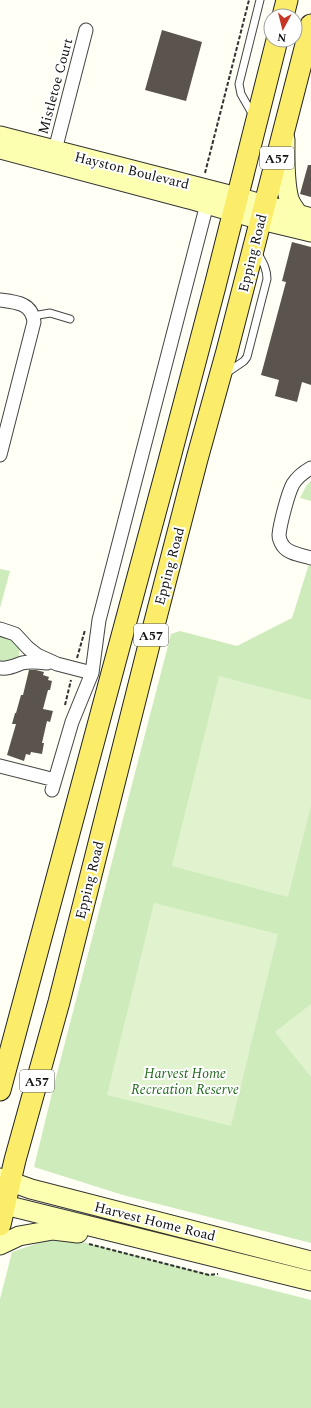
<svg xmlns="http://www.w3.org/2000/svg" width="311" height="1408" viewBox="0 0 311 1408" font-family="Spectral,serif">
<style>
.green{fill:#ceebbc}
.pitch{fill:#e1f2cf}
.building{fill:#5a544d}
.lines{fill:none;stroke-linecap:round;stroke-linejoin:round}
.lane-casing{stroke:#444;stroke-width:9}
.street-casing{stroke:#444;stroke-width:15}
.secondary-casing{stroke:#333;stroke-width:21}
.primary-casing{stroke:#222;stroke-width:23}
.path{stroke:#333;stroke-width:2;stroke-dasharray:4 2;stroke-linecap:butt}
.lane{stroke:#fff;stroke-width:7}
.street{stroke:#fff;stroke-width:13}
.secondary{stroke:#fcffb0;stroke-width:19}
.primary{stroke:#fbed69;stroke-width:21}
.labels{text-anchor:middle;stroke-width:4;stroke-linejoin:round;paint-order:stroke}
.shield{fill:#fff;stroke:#585858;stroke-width:1}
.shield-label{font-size:13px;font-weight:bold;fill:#111}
.street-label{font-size:14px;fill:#111;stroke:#fff}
.park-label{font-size:14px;font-style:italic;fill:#236c1e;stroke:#fff}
</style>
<rect width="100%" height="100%" fill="#fffff5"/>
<path class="green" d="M 311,481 L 311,501 L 300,498 L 306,486 Z
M 309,564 L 311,565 L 311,1243 L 123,1195 L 34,1167 L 54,1085 L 171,634 L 180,631 L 237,646 L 292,618 Z
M 0,569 L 10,571 L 0,608 Z
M 0,633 L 13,638 L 20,649 L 18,659 L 0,665 Z
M 59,1236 L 311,1300 L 311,1408 L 0,1408 L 0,1299 L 12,1252 Z"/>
<path class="pitch" d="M 219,676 L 311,700 L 311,806 L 288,897 L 172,866 Z
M 154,903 L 278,934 L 231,1126 L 107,1095 Z
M 311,1004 L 311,1077 L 275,1032 Z"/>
<path class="building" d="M 162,30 L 202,42 L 186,101 L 145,90 Z
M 308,165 L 311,165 L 311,197 L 300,194 Z
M 292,242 L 311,247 L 311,385 L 302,382 L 297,402 L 275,396 L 279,380 L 261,375 L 286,282 L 282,281 Z
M 29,670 L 36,670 L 44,672 L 43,675 L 49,677 L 48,680 L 52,681 L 50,690 L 48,690 L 43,709 L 53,711 L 50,722 L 47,721 L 42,743 L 44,743 L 42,754 L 31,752 L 30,755 L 26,754 L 24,761 L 7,755 L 16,724 L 12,724 L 15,713 L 16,713 L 21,695 L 23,695 Z"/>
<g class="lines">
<g class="lane-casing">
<path id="lane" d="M 253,115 L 241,94 L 239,84 L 260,0
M 33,316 L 50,313 L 70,319
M 225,374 L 244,361 L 247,357 L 267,279 C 267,268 262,261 257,252"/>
</g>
<g class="street-casing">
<path id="street" d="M 55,150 L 86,30
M 0,300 C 16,302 32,303 34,322 L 0,455
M 311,468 C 304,472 298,476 293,484 C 288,493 280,524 279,535 C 279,539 281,543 283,546 C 289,554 302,555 311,558
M 0,629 L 15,634 L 28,648 L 37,655 L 57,664 L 92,673
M 0,668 C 8,669 14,666 22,663 C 30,661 39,662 47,663
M 0,766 L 55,780
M 52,790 L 72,722 L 92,673 L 99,620 L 207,204"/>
</g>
<g class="secondary-casing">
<path id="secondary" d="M 0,136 L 237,197 L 311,218
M 285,139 C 285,157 284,181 289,199 C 291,205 295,210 299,215
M 0,149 L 189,199 L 261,220 L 311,232
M 0,1178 L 31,1189 L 311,1261
M 0,1202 L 5,1205 L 311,1281
M 0,1245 L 19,1236 L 53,1230 L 78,1233"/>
</g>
<g class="primary-casing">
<path id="primary" d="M 283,16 L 287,0
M 0,1090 L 169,461 L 215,286 L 277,40
M 0,1225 L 15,1160 L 59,1002 L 152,633 L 197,459 L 227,351 L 311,25"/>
</g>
<path class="path" d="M 205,173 L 249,0
M 77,658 L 85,630
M 65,705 L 71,680
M 89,1244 L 205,1274 L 209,1275 L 218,1274"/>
<use href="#lane" class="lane"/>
<use href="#street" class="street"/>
<use href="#secondary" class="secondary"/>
<use href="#primary" class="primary"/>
</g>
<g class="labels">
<g class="shield">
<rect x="260" y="147" width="34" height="22" rx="3"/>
<rect x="134" y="624" width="34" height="22" rx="3"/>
<rect x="20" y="1070" width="34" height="22" rx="3"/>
</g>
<g class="shield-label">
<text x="277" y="163">A57</text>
<text x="151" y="640">A57</text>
<text x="37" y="1086">A57</text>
</g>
<g class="street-label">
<text transform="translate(55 86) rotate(-75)" y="5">Mistletoe Court</text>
<text transform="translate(132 170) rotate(14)" y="5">Hayston Boulevard</text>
<text transform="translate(252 253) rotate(-76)" y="5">Epping Road</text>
<text transform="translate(169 566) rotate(-75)" y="5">Epping Road</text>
<text transform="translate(89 880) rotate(-76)" y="5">Epping Road</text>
<text transform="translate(155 1221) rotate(14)" y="5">Harvest Home Road</text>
</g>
<g class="park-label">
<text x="185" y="1078">Harvest Home<tspan x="185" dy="16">Recreation Reserve</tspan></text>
</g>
</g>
<g transform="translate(283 28) rotate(187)"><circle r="19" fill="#ffffff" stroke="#a0a0a0"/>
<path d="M0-3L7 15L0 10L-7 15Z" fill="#c63524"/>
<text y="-6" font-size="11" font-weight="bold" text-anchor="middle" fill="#111111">N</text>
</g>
</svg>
